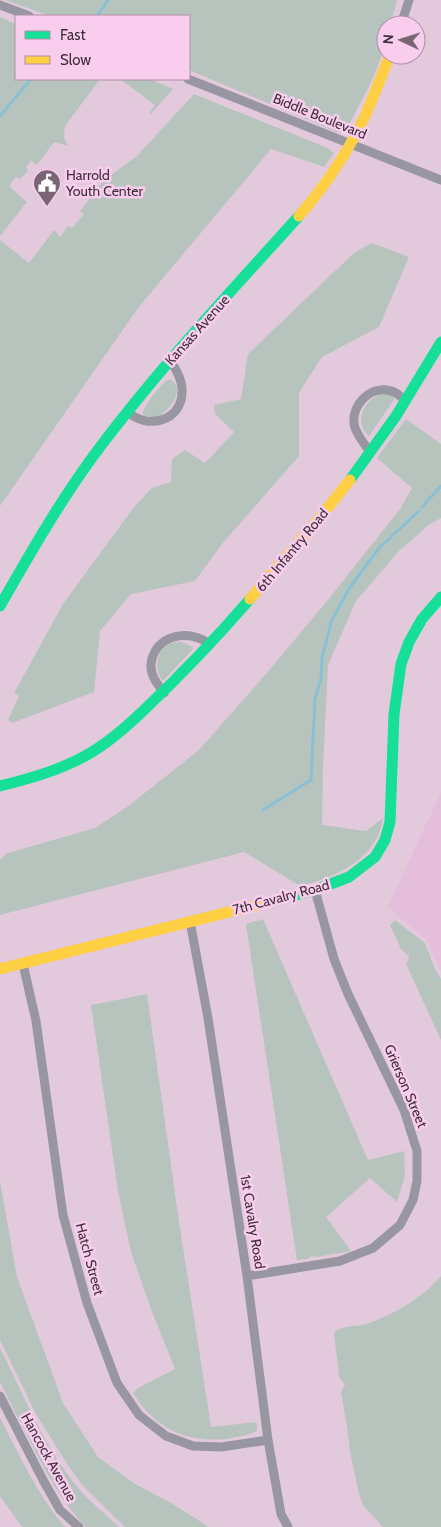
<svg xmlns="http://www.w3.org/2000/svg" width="441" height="1527" viewBox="0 0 441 1527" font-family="Cabin,sans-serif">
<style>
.built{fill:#e5bedb}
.green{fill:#b7c4bd}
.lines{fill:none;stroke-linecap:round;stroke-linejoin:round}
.stream{stroke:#89c0d6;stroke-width:3}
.street{stroke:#9896a1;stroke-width:9}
.fast{stroke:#16e098;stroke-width:11}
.slow{stroke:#ffcf43;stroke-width:11}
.labels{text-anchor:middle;stroke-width:5;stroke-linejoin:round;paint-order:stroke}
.street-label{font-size:14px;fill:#402f3b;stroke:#f9cded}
.poi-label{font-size:14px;fill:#402f3b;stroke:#f9cded;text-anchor:start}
</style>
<rect width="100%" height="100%" fill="#e2cadc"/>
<path class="built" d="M 441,792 L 441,971 L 435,960 L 427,941 L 388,907 Z"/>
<path class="green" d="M 5,0 L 397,0 L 390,25 L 386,25 C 386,63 362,98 346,131 L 339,133 L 189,70 L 189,16 L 50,16 Z
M 0,17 L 16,24 L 16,79 L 100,79 L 65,126 L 64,138 L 68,146 L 54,142 L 37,165 L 31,161 L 26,167 L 28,171 L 20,179 L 16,177 L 9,186 L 27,202 L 0,236 Z
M 120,79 L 150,79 L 173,89 L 151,114 L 150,112 L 155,105 Z
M 194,94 L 328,148 L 334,153 L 324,167 L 271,149 L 138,308 L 0,506 L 0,240 L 29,263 L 54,230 L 60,237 L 68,226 L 72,228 L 84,214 L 80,211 L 104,180 L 136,157 Z
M 372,243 L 409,257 L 379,327 L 322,357 L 299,393 L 299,456 L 222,544 L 195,581 L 131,594 L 100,631 L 94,692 L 12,723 L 8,720 L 19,696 L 14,693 L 63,604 L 134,507 L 152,488 L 171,482 L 172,459 L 185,450 L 205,463 L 234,432 L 215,414 L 214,405 L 241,399 L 248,354 L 355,252 Z
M 169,379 C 188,388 169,412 156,417 L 145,416 L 142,413 C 148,401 158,387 169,379 Z
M 381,394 L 388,394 L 395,398 L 369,436 C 353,422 363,401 381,394 Z
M 406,419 L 441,444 L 441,518 L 430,524 L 399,551 L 356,601 L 328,665 L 323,765 L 322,825 L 366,831 L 383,818 C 378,858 335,878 300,886 L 244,852 L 0,915 L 0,859 L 8,853 L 95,828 L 127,807 L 199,750 L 266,674 L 327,601 L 400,509 L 412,488 L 377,458 Z
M 182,642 L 193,647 L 192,650 L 163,681 C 153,670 156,650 170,644 C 173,642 178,642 182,642 Z
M 263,919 L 368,1160 L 404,1151 L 405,1176 L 397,1202 L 370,1178 L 326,1217 L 351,1251 L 317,1257 L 312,1256 L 307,1259 L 297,1260 L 246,924 Z
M 395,920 L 425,943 L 435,969 L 441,979 L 441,1040 L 406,964 L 408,961 L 409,956 L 401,949 L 390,925 Z
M 147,994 L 178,1215 L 211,1427 L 256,1422 L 257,1425 L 257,1430 C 250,1436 241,1436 232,1438 C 189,1445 155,1429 133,1393 L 138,1388 L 175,1369 L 152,1312 L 131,1252 L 118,1191 L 91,1005 Z
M 0,1181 L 17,1277 L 63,1403 L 98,1457 L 135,1484 L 171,1503 L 209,1527 L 125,1527 L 83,1486 L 69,1467 L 36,1414 L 0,1340 Z
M 441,1276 L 441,1527 L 383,1527 L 363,1505 L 359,1494 L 350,1452 L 347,1426 L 341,1392 L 345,1385 L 339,1377 L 334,1333 C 339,1325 357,1327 366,1324 C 395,1314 422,1298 441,1276 Z
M 0,1348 C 23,1393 41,1440 72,1480 C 85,1498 103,1512 119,1527 L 86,1527 C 58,1498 40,1461 22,1425 L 23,1424 L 22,1422 L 20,1422 L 0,1382 Z
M 0,1417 C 19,1455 37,1494 65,1527 L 22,1527 L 0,1496 Z"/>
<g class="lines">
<path class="stream" d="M 97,16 L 108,0
M 0,116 L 31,79
M 422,507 L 441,486
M 263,810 L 311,780 L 315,699 L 321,678 L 322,658 L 331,622 L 350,587 L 379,548 L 419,511"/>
<path class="street" d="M 0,5 L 29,16
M 401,25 L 409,0
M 188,79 L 441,180
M 128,412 C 147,430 182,421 182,392 C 183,381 176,369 170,360
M 370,452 C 365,445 358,436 355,428 C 348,405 374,381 396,393 C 399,395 402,398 406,400
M 164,693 C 158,685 150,675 151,665 C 153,635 190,627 210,645
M 190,921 L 208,1018 L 247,1276 L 268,1440 L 281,1514 L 288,1527
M 23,964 L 36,1021 L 63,1215 L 87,1303 L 117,1383 L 139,1415 L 166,1436 L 193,1446 L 221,1447 L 268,1440
M 247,1276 L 340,1261 L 373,1248 L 400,1225 L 413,1200 L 417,1181 L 417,1151 L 404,1110 L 348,994 L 334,959 L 315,890
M 0,1396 L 43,1480 L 60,1510 L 79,1527"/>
<path class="fast" d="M 350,480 L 396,416 L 441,342
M 0,606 C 32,550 64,494 103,443 C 164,363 232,290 299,216
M 0,786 C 32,778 64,769 92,752 C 112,740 129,724 145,709 C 182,674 217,637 250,599
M 269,902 L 315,890 L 349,877 L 375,857 L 385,840 L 390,822 L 394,714 L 401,664 L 409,642 L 422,619 L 441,597"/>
<path class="slow" d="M 299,216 C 325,186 348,152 365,116 C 374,96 382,75 390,55
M 250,599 L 317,521 L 350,480
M 0,969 L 269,902"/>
</g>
<defs>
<g id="civic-pin" transform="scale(1.4375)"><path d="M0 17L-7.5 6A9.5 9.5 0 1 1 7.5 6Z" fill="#796573" stroke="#f9cded"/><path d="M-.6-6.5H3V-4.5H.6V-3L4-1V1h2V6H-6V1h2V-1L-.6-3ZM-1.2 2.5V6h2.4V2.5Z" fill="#fff"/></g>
</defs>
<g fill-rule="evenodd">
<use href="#civic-pin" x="47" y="183"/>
</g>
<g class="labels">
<g class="street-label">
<text transform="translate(320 116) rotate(22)" y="5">Biddle Boulevard</text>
<text transform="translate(197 330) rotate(-48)" y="5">Kansas Avenue</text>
<text transform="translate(292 550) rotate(-50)" y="5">6th Infantry Road</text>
<text transform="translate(281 897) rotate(-15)" y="5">7th Cavalry Road</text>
<text transform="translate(406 1086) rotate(67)" y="5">Grierson Street</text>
<text transform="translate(253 1222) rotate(81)" y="5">1st Cavalry Road</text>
<text transform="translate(90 1259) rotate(75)" y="5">Hatch Street</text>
<text transform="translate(49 1457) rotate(61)" y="5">Hancock Avenue</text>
</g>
<g class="poi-label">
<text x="66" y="180">Harrold<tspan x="66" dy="16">Youth Center</tspan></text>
</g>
</g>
<rect x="15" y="15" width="175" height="65" fill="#f9cded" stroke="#af8ea6"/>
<rect x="25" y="31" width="25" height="8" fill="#16e098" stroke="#af8ea6"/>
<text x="60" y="40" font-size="15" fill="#402f3b">Fast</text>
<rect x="25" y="56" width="25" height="8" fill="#ffcf43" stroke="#af8ea6"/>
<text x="60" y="65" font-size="15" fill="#402f3b">Slow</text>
<g transform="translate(401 40) rotate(274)"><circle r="24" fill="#f9cded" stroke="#af8ea6"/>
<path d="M0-4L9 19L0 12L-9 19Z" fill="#796573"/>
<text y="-8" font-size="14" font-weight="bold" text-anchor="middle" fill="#402f3b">N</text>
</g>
</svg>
